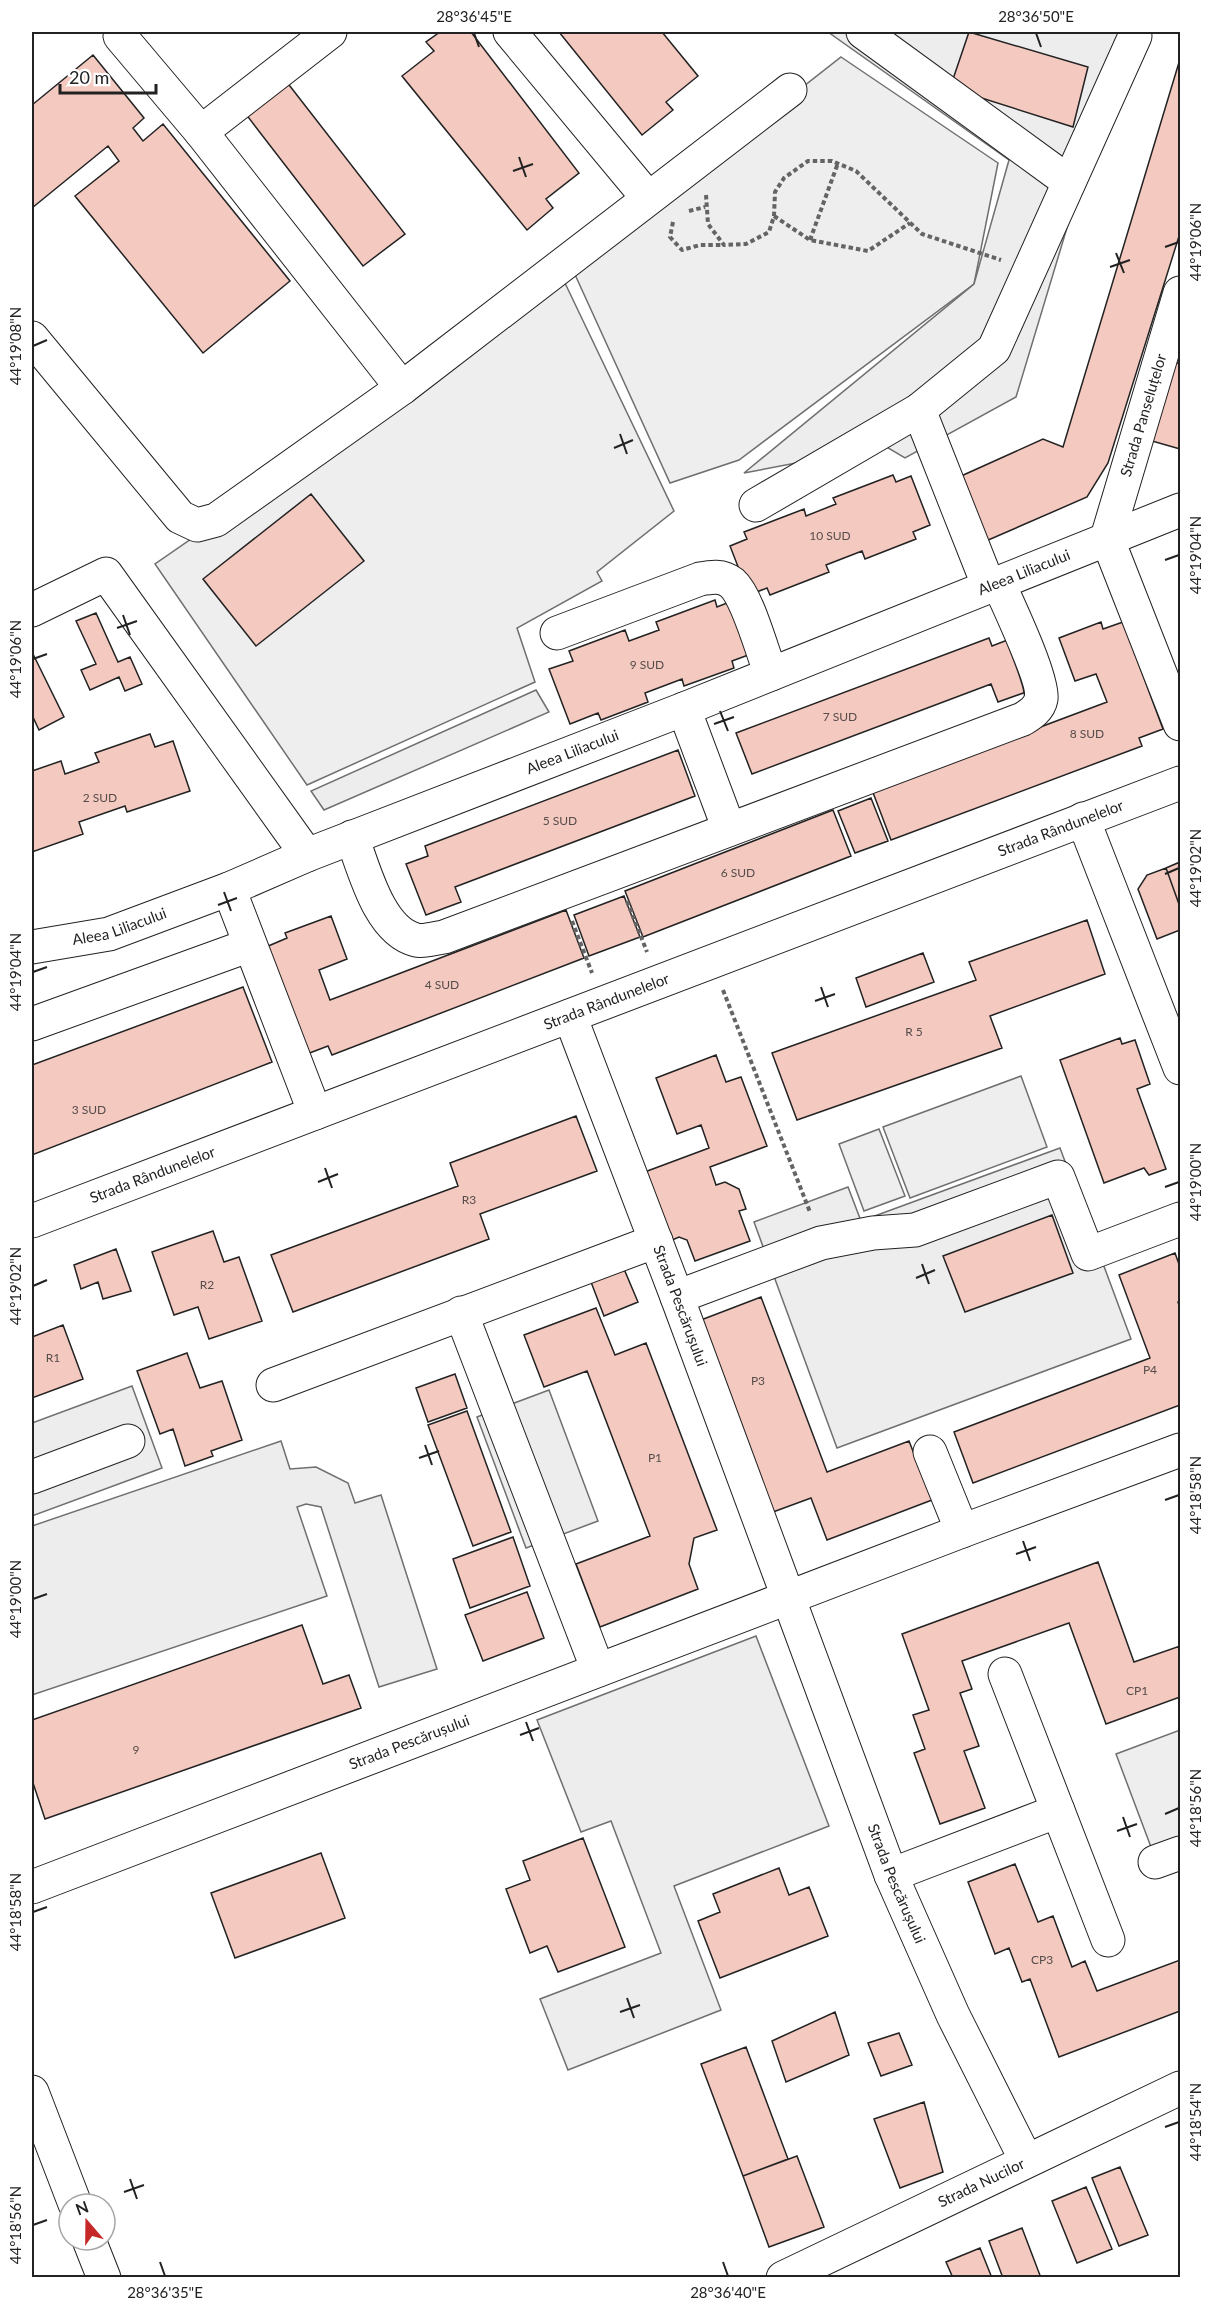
<svg xmlns="http://www.w3.org/2000/svg" width="1212" height="2309" viewBox="0 0 1212 2309" font-family="Lato,sans-serif">
<style>
.green{fill:#eee;stroke:#6f6f6f;stroke-width:1.5}
.parking{fill:#ededed;stroke:#6f6f6f;stroke-width:1.5}
.building{fill:#f3c9c0;stroke:#222;stroke-width:1.5}
.lines{fill:none;stroke-linecap:round;stroke-linejoin:round}
.minor-casing{stroke:#222;stroke-width:35}
.path{stroke:#646464;stroke-width:4;stroke-dasharray:4.5 3;stroke-linecap:butt}
.minor{stroke:#fff;stroke-width:33}
.ticks{fill:none;stroke:#222;stroke-width:2}
.labels{text-anchor:middle;stroke-width:4.5;stroke-linejoin:round;paint-order:stroke}
.number-label{font-size:12px;fill:#564c4a}
.street-label{font-size:15px;fill:#222;stroke:#fff}
.neatline{fill:none;stroke:#222;stroke-width:2}
.ticks-label{font-size:15px;text-anchor:middle;fill:#222}
</style>
<rect width="100%" height="100%" fill="#fff"/>
<path class="green" d="M 841,57 L 998,163 L 974,284 L 739,460 L 670,483 L 572,268 Z
M 564,281 L 674,511 L 597,572 L 602,581 L 517,628 L 535,682 L 307,785 L 155,564 Z
M 1021,1076 L 1047,1147 L 910,1198 L 883,1127 Z
M 879,1129 L 905,1196 L 864,1211 L 839,1144 Z
M 1180,1730 L 1180,1836 L 1151,1847 L 1116,1754 Z"/>
<path class="parking" d="M 828,32 L 1126,32 L 1016,397 L 905,458 L 885,446 L 744,473 L 974,284 L 1009,160 Z
M 536,690 L 549,712 L 324,810 L 311,791 Z
M 1060,1148 L 1131,1339 L 837,1448 L 754,1222 L 848,1187 L 861,1221 Z
M 132,1386 L 162,1468 L 32,1516 L 32,1423 Z
M 549,1390 L 598,1521 L 526,1548 L 477,1417 Z
M 281,1441 L 290,1469 L 316,1467 L 348,1483 L 355,1503 L 381,1495 L 437,1669 L 379,1687 L 321,1507 L 306,1504 L 297,1507 L 327,1596 L 32,1695 L 32,1526 Z
M 756,1636 L 829,1826 L 674,1886 L 721,2010 L 568,2070 L 540,1999 L 661,1953 L 611,1821 L 581,1832 L 537,1720 Z"/>
<path class="building" d="M 440,32 L 471,32 L 579,173 L 546,199 L 553,208 L 527,230 L 402,76 L 434,51 L 426,42 Z
M 559,32 L 662,32 L 698,76 L 666,102 L 673,110 L 642,135 Z
M 969,32 L 1088,67 L 1073,127 L 950,88 Z
M 93,55 L 144,118 L 133,128 L 143,141 L 163,124 L 290,281 L 203,353 L 75,196 L 119,161 L 108,146 L 32,208 L 32,105 Z
M 1180,59 L 1180,233 L 1108,463 L 1087,497 L 986,541 L 959,477 L 1043,439 L 1063,447 Z
M 286,81 L 405,234 L 363,266 L 245,113 Z
M 1175,362 L 1180,364 L 1180,449 L 1152,441 Z
M 893,475 L 896,482 L 911,476 L 930,525 L 913,532 L 916,539 L 865,559 L 862,551 L 826,565 L 829,572 L 770,595 L 767,588 L 749,595 L 730,546 L 747,539 L 744,532 L 804,509 L 806,516 L 836,504 L 833,498 Z
M 311,494 L 364,561 L 256,646 L 203,579 Z
M 715,600 L 717,607 L 732,601 L 751,654 L 732,661 L 734,668 L 684,686 L 682,679 L 645,693 L 648,702 L 601,720 L 598,713 L 570,724 L 549,669 L 573,661 L 569,651 L 625,630 L 629,641 L 659,630 L 656,622 Z
M 96,613 L 118,662 L 130,657 L 142,684 L 125,691 L 119,677 L 90,690 L 81,670 L 96,664 L 76,621 Z
M 1101,622 L 1103,629 L 1123,622 L 1163,729 L 1139,738 L 1142,746 L 891,840 L 872,790 L 1107,702 L 1096,674 L 1075,681 L 1059,638 Z
M 989,638 L 992,646 L 1010,639 L 1029,691 L 998,702 L 991,684 L 752,774 L 736,733 Z
M 32,652 L 64,717 L 39,730 L 32,715 Z
M 150,734 L 155,747 L 173,741 L 190,791 L 127,812 L 125,806 L 79,822 L 83,834 L 32,852 L 32,771 L 61,761 L 65,774 L 99,762 L 95,753 Z
M 678,750 L 695,796 L 455,887 L 461,902 L 426,915 L 406,864 L 428,856 L 425,846 Z
M 871,798 L 888,841 L 855,853 L 838,811 Z
M 833,810 L 851,856 L 643,937 L 625,891 Z
M 1180,862 L 1180,907 L 1166,868 Z
M 1166,868 L 1180,907 L 1180,930 L 1157,939 L 1138,889 L 1147,875 Z
M 624,896 L 640,937 L 589,956 L 574,915 Z
M 566,910 L 584,958 L 332,1055 L 328,1046 L 307,1054 L 266,947 L 287,938 L 285,933 L 331,916 L 347,959 L 319,970 L 330,1000 Z
M 1087,920 L 1105,974 L 990,1016 L 1002,1048 L 797,1120 L 772,1053 L 976,980 L 969,962 Z
M 923,953 L 934,982 L 866,1007 L 856,978 Z
M 243,987 L 272,1062 L 32,1155 L 32,1065 Z
M 1120,1038 L 1122,1044 L 1135,1040 L 1150,1084 L 1137,1089 L 1166,1169 L 1149,1175 L 1144,1168 L 1104,1183 L 1060,1060 Z
M 716,1055 L 726,1082 L 741,1077 L 767,1146 L 710,1167 L 716,1185 L 725,1182 L 739,1189 L 746,1209 L 739,1211 L 750,1241 L 695,1261 L 687,1240 L 679,1237 L 670,1241 L 642,1173 L 709,1148 L 701,1125 L 677,1134 L 656,1078 Z
M 576,1116 L 597,1171 L 480,1214 L 489,1239 L 293,1312 L 271,1255 L 458,1186 L 450,1163 Z
M 1052,1215 L 1073,1273 L 965,1312 L 943,1256 Z
M 213,1231 L 224,1262 L 239,1257 L 262,1321 L 209,1339 L 198,1307 L 174,1315 L 152,1252 Z
M 116,1249 L 131,1291 L 103,1299 L 98,1282 L 81,1289 L 74,1265 Z
M 1175,1253 L 1180,1267 L 1180,1301 L 1178,1302 L 1180,1309 L 1180,1405 L 973,1483 L 954,1432 L 1150,1358 L 1119,1275 Z
M 624,1269 L 638,1302 L 604,1316 L 591,1282 Z
M 761,1297 L 827,1472 L 909,1441 L 932,1500 L 827,1540 L 811,1498 L 773,1512 L 701,1320 Z
M 596,1308 L 615,1355 L 646,1343 L 717,1530 L 694,1538 L 689,1564 L 698,1589 L 600,1627 L 576,1564 L 650,1536 L 587,1371 L 544,1387 L 524,1335 Z
M 63,1325 L 83,1379 L 32,1398 L 32,1337 Z
M 187,1353 L 200,1388 L 222,1381 L 242,1440 L 211,1451 L 213,1456 L 185,1466 L 173,1429 L 160,1434 L 137,1371 Z
M 455,1374 L 467,1408 L 428,1422 L 416,1388 Z
M 467,1411 L 511,1532 L 473,1546 L 428,1425 Z
M 513,1537 L 530,1586 L 470,1608 L 453,1559 Z
M 1098,1562 L 1134,1662 L 1180,1646 L 1180,1697 L 1106,1724 L 1069,1623 L 962,1661 L 972,1689 L 960,1693 L 979,1746 L 964,1751 L 985,1808 L 940,1824 L 914,1753 L 925,1749 L 913,1715 L 929,1710 L 902,1634 Z
M 527,1592 L 544,1638 L 483,1661 L 465,1615 Z
M 302,1625 L 323,1684 L 349,1675 L 361,1708 L 45,1819 L 32,1780 L 32,1720 Z
M 583,1838 L 625,1947 L 558,1972 L 547,1946 L 530,1953 L 506,1889 L 530,1880 L 523,1861 Z
M 321,1853 L 345,1918 L 235,1958 L 211,1893 Z
M 1015,1864 L 1038,1922 L 1053,1916 L 1072,1967 L 1085,1961 L 1097,1991 L 1180,1960 L 1180,2011 L 1059,2057 L 1030,1979 L 1022,1982 L 1009,1948 L 995,1954 L 968,1882 Z
M 779,1868 L 789,1895 L 809,1887 L 828,1936 L 720,1978 L 698,1921 L 720,1912 L 713,1894 Z
M 835,2012 L 849,2055 L 786,2082 L 772,2041 Z
M 899,2033 L 912,2065 L 881,2076 L 868,2043 Z
M 746,2047 L 788,2159 L 743,2176 L 701,2064 Z
M 924,2102 L 943,2172 L 900,2188 L 874,2119 Z
M 797,2156 L 824,2227 L 769,2247 L 743,2176 Z
M 1120,2167 L 1148,2235 L 1119,2246 L 1092,2178 Z
M 1086,2187 L 1112,2249 L 1077,2263 L 1052,2201 Z
M 1022,2228 L 1041,2278 L 1003,2278 L 989,2241 Z
M 980,2248 L 992,2278 L 953,2278 L 946,2262 Z"/>
<g class="lines">
<g class="minor-casing">
<g id="minor">
<path d="M 122,32 L 120,36 L 201,132 L 330,32"/>
<path d="M 510,32 L 648,198"/>
<path d="M 863,32 L 1069,182"/>
<path d="M 201,132 L 402,388"/>
<path d="M 32,338 L 180,517 L 197,525 L 216,520 L 402,388 L 790,90"/>
<path d="M 919,410 L 989,587"/>
<path d="M 756,505 L 919,410 L 994,349 L 1135,36"/>
<path id="s1" d="M 1107,538 L 1180,293"/>
<path d="M 1107,538 L 1180,724"/>
<path d="M 32,610 L 106,574 L 307,855"/>
<path d="M 557,633 L 700,579 C 711,577 722,575 732,583 C 748,597 762,652 771,674"/>
<path d="M 684,709 L 729,829"/>
<path d="M 1083,819 L 1180,1068"/>
<path d="M 352,837 C 364,869 379,931 416,940 C 424,942 436,938 444,937 L 1023,719 C 1031,714 1039,709 1041,699 C 1045,682 1007,602 998,582"/>
<path d="M 229,889 L 315,1113"/>
<path id="s2" d="M 32,947 L 109,934 L 229,889 L 307,855 L 684,709 L 1180,510"/>
<path id="s3" d="M 570,1016 L 677,1297 L 891,1875 L 953,2015 L 1026,2160"/>
<path d="M 32,1024 L 250,945"/>
<path id="s4" d="M 32,1221 L 1180,783"/>
<path d="M 677,1297 L 821,1243 L 873,1233 L 915,1230 L 1058,1177 L 1088,1254 L 1180,1219"/>
<path d="M 461,1313 L 598,1670"/>
<path d="M 273,1385 L 656,1241"/>
<path d="M 930,1452 L 962,1531"/>
<path d="M 32,1477 L 128,1441"/>
<path d="M 1005,1674 L 1108,1940"/>
<path d="M 1155,1862 L 1180,1853"/>
<path d="M 891,1875 L 1058,1811"/>
<path id="s5" d="M 32,1887 L 962,1531 L 1180,1450"/>
<path d="M 32,2092 L 75,2204"/>
<path d="M 89,2240 L 104,2278"/>
<path id="s6" d="M 783,2278 L 1180,2088"/>
</g>
</g>
<path class="path" d="M 706,195 L 708,224 L 724,245 L 746,244 L 769,232 L 774,216 L 775,192 L 784,178 L 808,161 L 832,161 L 856,171 L 922,234 L 1001,260
M 689,211 L 705,207
M 774,216 L 810,240 L 868,251 L 910,223
M 673,222 L 670,237 L 682,250 L 700,245 L 724,245
M 810,240 L 838,163
M 627,901 L 647,952
M 572,921 L 592,973
M 723,990 L 810,1212"/>
<use href="#minor" class="minor"/>
</g>
<path class="ticks" d="M 474,33 L 479,47M 1036,33 L 1041,47M 519,157 L 526,177M 513,171 L 533,164M 1165,247 L 1179,242M 1116,253 L 1124,273M 1110,267 L 1130,260M 33,346 L 47,340M 620,434 L 627,454M 614,448 L 633,440M 1165,560 L 1179,555M 123,615 L 130,635M 117,628 L 137,621M 33,659 L 47,654M 720,711 L 728,731M 714,724 L 734,717M 1165,874 L 1179,868M 224,892 L 231,911M 218,905 L 237,898M 33,972 L 47,967M 821,987 L 828,1007M 815,1001 L 835,994M 325,1168 L 332,1188M 318,1182 L 338,1174M 1165,1187 L 1179,1182M 922,1264 L 929,1284M 916,1278 L 935,1270M 33,1286 L 47,1280M 425,1445 L 432,1465M 419,1458 L 439,1451M 1165,1500 L 1179,1495M 1023,1541 L 1030,1561M 1016,1554 L 1036,1547M 33,1599 L 47,1594M 526,1722 L 533,1741M 520,1735 L 539,1728M 1165,1814 L 1179,1808M 1123,1817 L 1130,1837M 1117,1831 L 1137,1824M 33,1912 L 47,1907M 627,1998 L 634,2018M 620,2012 L 640,2005M 1165,2127 L 1179,2122M 130,2179 L 137,2199M 124,2192 L 144,2185M 33,2225 L 47,2220M 160,2262 L 165,2276M 723,2262 L 728,2276"/>
<g class="labels">
<g class="number-label">
<text x="830" y="540">10 SUD</text>
<text x="647" y="669">9 SUD</text>
<text x="840" y="721">7 SUD</text>
<text x="1087" y="738">8 SUD</text>
<text x="100" y="802">2 SUD</text>
<text x="560" y="825">5 SUD</text>
<text x="738" y="877">6 SUD</text>
<text x="442" y="989">4 SUD</text>
<text x="914" y="1036">R 5</text>
<text x="89" y="1114">3 SUD</text>
<text x="469" y="1204">R3</text>
<text x="207" y="1289">R2</text>
<text x="53" y="1362">R1</text>
<text x="1150" y="1374">P4</text>
<text x="758" y="1385">P3</text>
<text x="655" y="1462">P1</text>
<text x="1137" y="1695">CP1</text>
<text x="136" y="1754">9</text>
<text x="1042" y="1964">CP3</text>
</g>
<g class="street-label">
<text dy="5" stroke="none"><textPath href="#s1" startOffset="128">Strada Panseluțelor</textPath></text>
<text dy="5" stroke="none"><textPath href="#s2" startOffset="1062">Aleea Liliacului</textPath></text>
<text dy="5" stroke="none"><textPath href="#s2" startOffset="576">Aleea Liliacului</textPath></text>
<text dy="5" stroke="none"><textPath href="#s4" startOffset="1101">Strada Rândunelelor</textPath></text>
<text dy="5" stroke="none"><textPath href="#s2" startOffset="90">Aleea Liliacului</textPath></text>
<text dy="5" stroke="none"><textPath href="#s4" startOffset="615">Strada Rândunelelor</textPath></text>
<text dy="5" stroke="none"><textPath href="#s4" startOffset="129">Strada Rândunelelor</textPath></text>
<text dy="5" stroke="none"><textPath href="#s3" startOffset="310">Strada Pescărușului</textPath></text>
<text dy="5" stroke="none"><textPath href="#s5" startOffset="404">Strada Pescărușului</textPath></text>
<text dy="5" stroke="none"><textPath href="#s3" startOffset="927">Strada Pescărușului</textPath></text>
<text dy="5" stroke="none"><textPath href="#s6" startOffset="220">Strada Nucilor</textPath></text>
</g>
</g>
<rect width="1212" height="2309" fill="none" stroke="#ffffff" stroke-width="66"/>
<g transform="translate(87 2222) rotate(340)"><circle r="28" fill="#ffffff" stroke="#a7a7a7" stroke-width="1.5"/>
<path d="M0-4.5L10 22L0 15L-10 22Z" fill="#c62828"/>
<text y="-9" font-size="16" font-weight="bold" text-anchor="middle" fill="#222222">N</text>
</g>
<path d="M60 84v9h96v-9" fill="none" stroke="#222222" stroke-width="3"/>
<text x="69" y="84" font-size="18" fill="#222222" stroke="#ffffff" stroke-width="4.5" paint-order="stroke">20 m</text>
<rect x="33" y="33" width="1146" height="2243" class="neatline"/>
<g class="ticks-label">
<text x="474" y="22">28°36'45"E</text>
<text x="1036" y="22">28°36'50"E</text>
<text transform="translate(1196 242) rotate(-90)" y="5">44°19'06"N</text>
<text transform="translate(16 346) rotate(-90)" y="5">44°19'08"N</text>
<text transform="translate(1196 555) rotate(-90)" y="5">44°19'04"N</text>
<text transform="translate(16 659) rotate(-90)" y="5">44°19'06"N</text>
<text transform="translate(1196 868) rotate(-90)" y="5">44°19'02"N</text>
<text transform="translate(16 972) rotate(-90)" y="5">44°19'04"N</text>
<text transform="translate(1196 1182) rotate(-90)" y="5">44°19'00"N</text>
<text transform="translate(16 1286) rotate(-90)" y="5">44°19'02"N</text>
<text transform="translate(1196 1495) rotate(-90)" y="5">44°18'58"N</text>
<text transform="translate(16 1599) rotate(-90)" y="5">44°19'00"N</text>
<text transform="translate(1196 1808) rotate(-90)" y="5">44°18'56"N</text>
<text transform="translate(16 1912) rotate(-90)" y="5">44°18'58"N</text>
<text transform="translate(1196 2122) rotate(-90)" y="5">44°18'54"N</text>
<text transform="translate(16 2225) rotate(-90)" y="5">44°18'56"N</text>
<text x="165" y="2298">28°36'35"E</text>
<text x="728" y="2298">28°36'40"E</text>
</g>
</svg>
